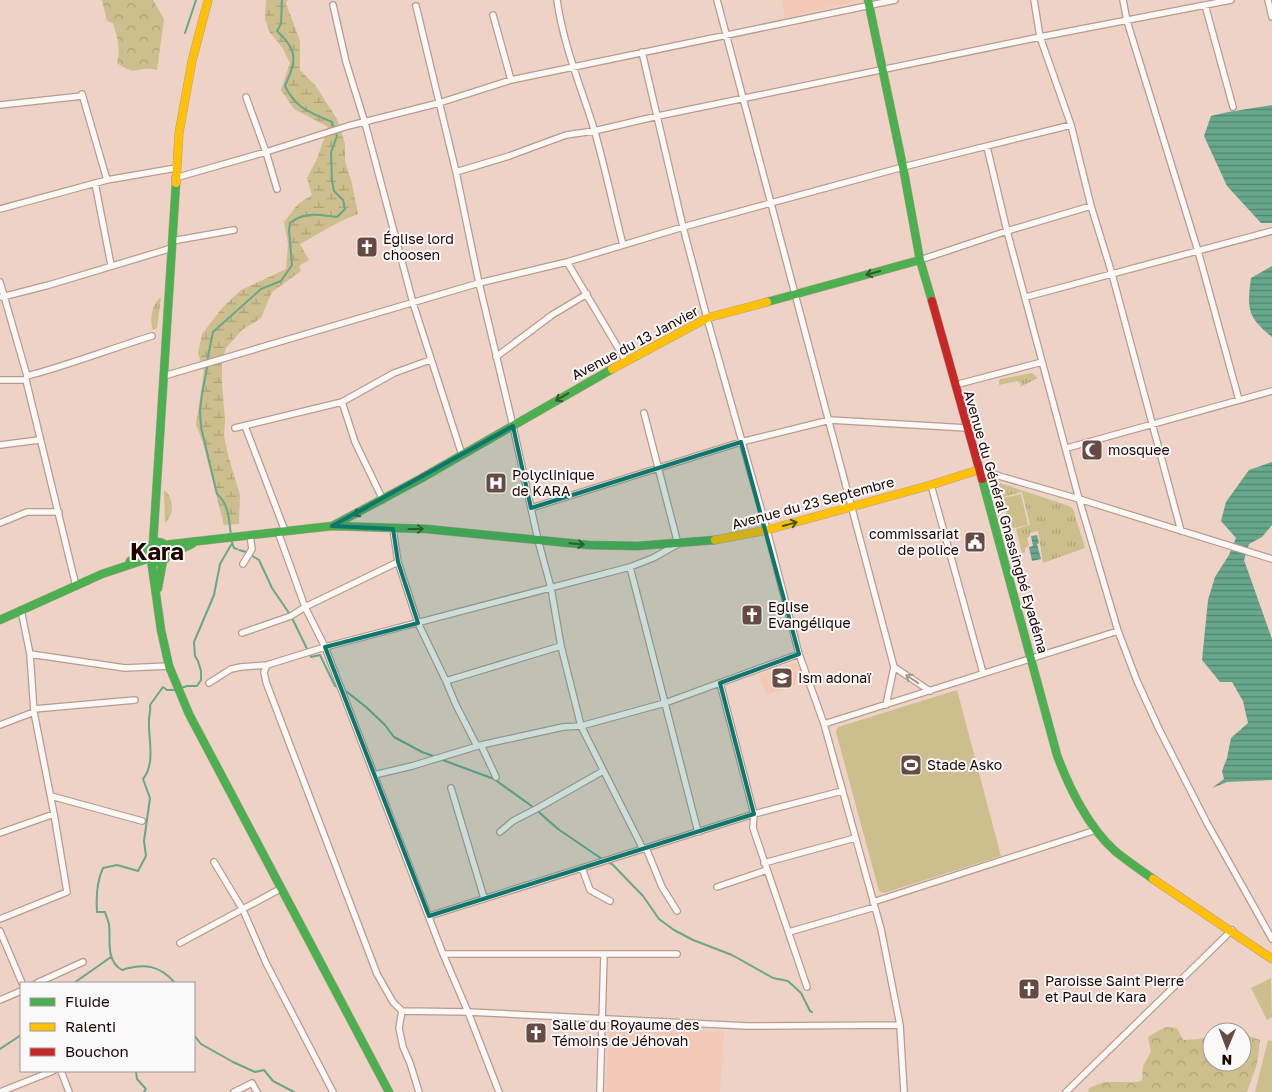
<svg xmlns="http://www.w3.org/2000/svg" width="1272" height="1092" viewBox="0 0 1272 1092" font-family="'Golos Text',sans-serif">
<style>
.built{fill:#f3c9b5}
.grass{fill:url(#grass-tufts)}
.forest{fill:url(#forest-crowns)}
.wetland{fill:url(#wetland-marsh)}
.park{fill:#ccbe8d}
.water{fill:url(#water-rules)}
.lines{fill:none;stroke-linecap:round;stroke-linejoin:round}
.stream{stroke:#67a78c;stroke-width:2}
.street-casing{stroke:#b69c8f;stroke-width:8}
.fast-casing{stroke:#b69c8f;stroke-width:9}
.slow-casing{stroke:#b69c8f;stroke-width:9}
.jam-casing{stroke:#b69c8f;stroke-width:9}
.street{stroke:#fcf8f6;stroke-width:5.5}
.fast{stroke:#4caf50;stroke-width:8}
.slow{stroke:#ffc107;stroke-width:8}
.jam{stroke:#c62828;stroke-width:8}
.oneway{stroke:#355928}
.oneway2{stroke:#a39694}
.marked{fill:#0f766e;fill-opacity:0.2;stroke:#0f766e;stroke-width:4;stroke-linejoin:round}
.labels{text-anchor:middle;stroke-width:4;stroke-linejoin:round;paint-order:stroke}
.poi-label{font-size:14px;fill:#1e0300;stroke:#f9f9f9;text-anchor:start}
.street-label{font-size:14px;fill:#1e0300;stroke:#f9f9f9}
.town-label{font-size:24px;font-weight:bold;fill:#1e0300;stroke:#f9f9f9}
</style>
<defs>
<pattern id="grass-tufts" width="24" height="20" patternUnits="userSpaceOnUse" patternTransform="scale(1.25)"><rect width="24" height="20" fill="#ccbe8d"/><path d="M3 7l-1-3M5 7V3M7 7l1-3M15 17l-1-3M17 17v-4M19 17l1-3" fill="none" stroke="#afa278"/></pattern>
<pattern id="forest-crowns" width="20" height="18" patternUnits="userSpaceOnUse" patternTransform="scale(1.25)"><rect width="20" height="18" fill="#ccbe8d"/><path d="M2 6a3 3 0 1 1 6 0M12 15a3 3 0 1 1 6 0" fill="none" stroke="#afa278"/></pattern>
<pattern id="wetland-marsh" width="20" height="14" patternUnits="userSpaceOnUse" patternTransform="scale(1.25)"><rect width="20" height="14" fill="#ccbe8d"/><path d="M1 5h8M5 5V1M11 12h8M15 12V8" fill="none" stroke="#afa278"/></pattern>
<pattern id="water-rules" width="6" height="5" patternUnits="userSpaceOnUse" patternTransform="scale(1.25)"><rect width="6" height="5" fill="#67a78c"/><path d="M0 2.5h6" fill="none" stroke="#548670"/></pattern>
</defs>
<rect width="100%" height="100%" fill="#edd2c5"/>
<path class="built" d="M 782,0 L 859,0 L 785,18 Z
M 792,663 L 798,664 L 804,682 L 766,695 L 759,675 Z
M 609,1027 L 724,1032 L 720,1092 L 606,1092 Z"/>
<path class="grass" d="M 161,297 L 157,328 L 153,330 C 149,319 152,304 161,297 Z
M 1032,373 L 1038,378 L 1020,387 L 1021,384 L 1017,381 L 999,385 L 1000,379 Z
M 1000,483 L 1069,506 L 1073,509 L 1085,548 L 1043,563 L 1038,531 L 1030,533 L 1030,536 L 1027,538 L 1029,546 L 1025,548 L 1025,552 L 1022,553 L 1016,529 L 1030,525 L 1022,492 L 998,498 L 995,487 Z
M 164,490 C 174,498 175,514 165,523 Z"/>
<path class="forest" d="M 102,0 L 153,0 L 164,19 L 157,70 C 138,65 138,78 117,63 C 121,49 117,36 113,23 L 107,21 Z
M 1165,1027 L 1177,1028 L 1183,1040 L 1199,1039 L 1212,1035 L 1212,1062 L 1242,1062 L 1242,1034 L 1260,1040 L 1257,1064 L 1247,1092 L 1088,1092 L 1089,1088 L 1104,1082 L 1138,1082 L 1142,1080 L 1143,1066 L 1151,1052 L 1148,1037 Z"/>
<path class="wetland" d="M 266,0 L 288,0 L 286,3 L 300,41 L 300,70 L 315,85 L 337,119 L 345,144 L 345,161 L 352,184 L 358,214 C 337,221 319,234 300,244 L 309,260 L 299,266 L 301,271 L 272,292 L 261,318 L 242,330 L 226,348 L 222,362 L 222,384 L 225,419 L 224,436 L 228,455 L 240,495 L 239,524 L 224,525 L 203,443 L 196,424 L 204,372 L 198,353 L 202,334 L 222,308 L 241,290 L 286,269 L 288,244 L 284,222 L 298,204 L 312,195 L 307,178 L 317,159 L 328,127 L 294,109 L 281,90 L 290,63 L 282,47 L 270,33 L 265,19 Z"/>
<path class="park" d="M 1021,494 L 1028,525 L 1010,529 L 1003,498 Z
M 957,690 L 1001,856 L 884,893 L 879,891 L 836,732 L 838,727 Z
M 1271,978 L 1272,1017 L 1267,1020 L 1251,988 Z
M 1268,1040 L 1272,1041 L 1272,1092 L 1255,1092 Z"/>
<path class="water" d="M 1272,105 L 1272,223 L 1261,223 L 1227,186 L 1204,136 L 1211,116 L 1228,112 Z
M 1272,266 L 1272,337 C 1247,317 1247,308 1251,278 Z
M 1272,462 L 1272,525 L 1262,537 L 1249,544 L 1244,560 L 1272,639 L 1272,780 L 1227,782 L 1212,788 L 1224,779 L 1222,771 L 1227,758 L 1231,738 L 1248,723 L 1243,701 L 1232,682 L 1220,682 L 1202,660 L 1208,600 L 1215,577 L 1229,555 L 1236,538 L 1221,521 L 1226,502 L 1249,470 Z
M 1037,535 L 1039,543 L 1037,544 L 1041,559 L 1032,561 L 1029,547 L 1033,546 L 1031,536 Z"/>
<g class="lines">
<path class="stream" d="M 185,33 L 196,0
M 231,536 C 229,520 229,504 217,494 L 201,427 L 200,411 L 202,394 L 207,368 L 208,356 L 213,332 L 261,289 L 281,281 L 292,265 L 289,230 L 290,223 C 305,211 319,215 337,217 L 345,209 L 343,200 L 334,191 L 332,181 L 331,152 L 337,136 L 332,122 C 310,112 296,109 285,86 C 296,61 299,51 277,31 L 281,24 L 282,0
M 231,540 L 234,548 L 237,549
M 239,550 L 246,552 L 259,560 L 272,588 L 291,616 L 311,657 L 320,655 L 335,686 L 338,687
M 181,688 L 187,686 L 197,686 L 201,680 L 201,671 L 198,661 L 195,656 L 194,642 L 214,595 L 220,564 L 231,545
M 342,688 L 366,707 L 385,725 L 394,737 L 422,752 L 436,757
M 174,690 L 167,690 L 163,687 L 150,705 C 151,711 149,714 149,720 C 148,739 156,763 143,779 L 150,798 L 144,841 L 146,856 L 138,871 L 117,865 L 103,868 C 97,881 96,898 97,912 L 105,912 C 106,916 108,920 109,924 C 111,940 105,960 122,970 C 144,963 160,965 175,983
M 440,759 L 494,779 L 533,807 L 558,829 L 602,859
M 606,862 L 612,864 L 643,896 L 659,919 L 674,930 L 693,940 L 732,955 L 773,978 L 788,981 L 801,993 L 810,1011 L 812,1012
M 74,983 L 111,957
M 194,1035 L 201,1044 L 233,1062 L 255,1072 L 264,1070 L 273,1081 L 294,1092
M 0,1049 L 21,1035
M 136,1071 L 137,1079 L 146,1089 L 144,1092"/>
<g class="street-casing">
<path id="street" d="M 557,0 C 563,44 581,87 594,129 C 605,167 613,206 623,245
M 717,0 L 894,667 L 886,705
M 1034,0 L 1040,37 L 1071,125 L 1091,206 L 1112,274 L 1181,531
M 1123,0 L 1127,21 L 1198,251 L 1239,400
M 1268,0 L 1272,17
M 333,5 L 346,62 L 365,123 L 413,303 L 462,455
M 1205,5 L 1233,107
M 416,6 L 456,172 L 479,283 L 513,426 L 538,540 L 551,588 L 561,646 L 581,726 L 643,849
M 493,15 L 511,80
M 642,52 L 683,227 L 707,318 L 767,530 L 799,654 L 824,724 L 881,929 L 900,1025 L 904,1092
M 82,94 L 107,180
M 246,97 L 266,152 L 277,189
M 0,105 L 82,96
M 987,147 L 1007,231 L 1079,499 L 1118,631 L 1137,681 L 1159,729 L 1207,823 L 1272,939
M 456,172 L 509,156 L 566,135 L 594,131 L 658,116 L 1040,37 L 1231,0
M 175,178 L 266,152 L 348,126 L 439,103 L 511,80 L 895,0
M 95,183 L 111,265
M 0,209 L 107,180 L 176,168
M 172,241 L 234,230
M 920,260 L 1007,231 L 1091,206
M 567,262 L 626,361
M 0,282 L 27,376 L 26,380 L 76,586
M 2,297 L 49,285 L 172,248
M 1026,297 L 1272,231
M 496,357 L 552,315 L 587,294
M 27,376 C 69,365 110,349 152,336
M 164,376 L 479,283 L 567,262 L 683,227 L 903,167 L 1071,125
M 0,380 L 26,380
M 955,385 L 1042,362
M 342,402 L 355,442 L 383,500
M 245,426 L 285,531
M 235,428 L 342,402 L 394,373 L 430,360
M 0,445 L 39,440
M 1067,448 L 1272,391
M 978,470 L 1079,499 L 1272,559
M 931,485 L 983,673
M 531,508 L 741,442 L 830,420 L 967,428
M 0,523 L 27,512 L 59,512
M 393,529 L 398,562 L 418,623 L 446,681 L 456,705 L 477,746
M 278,532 L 305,607 L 325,647 L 443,954 L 468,1012 L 499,1092
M 243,564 L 252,549 L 250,535
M 630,567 L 698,832
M 242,633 L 291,616 L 305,607 L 398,562
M 30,654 L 125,668 L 169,666
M 267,665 L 264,672 L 266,682 L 377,974 L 393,1002 L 402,1011 L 399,1028 L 403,1047 L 410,1063 L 419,1092
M 894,667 L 930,691
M 446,681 L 561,646
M 209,683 L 231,669 L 241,667 L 267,665 L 325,647 L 630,567 L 653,558 L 678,544 L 644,413
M 720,683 L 754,814 L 753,828 L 807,987
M 34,709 L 135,700
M 824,724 L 1118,631
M 0,725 L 34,712 L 30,654 L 21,610
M 481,745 L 496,777
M 374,775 L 412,766 L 481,745 L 563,727 L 581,726 L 665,703 L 799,654
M 451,788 L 484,898
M 51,796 L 142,821
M 500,832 L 513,821 L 538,808 L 603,771
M 0,833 L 54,814
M 646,848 L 662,887 L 677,911
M 214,862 L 243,910 L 266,963 L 333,1092
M 764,863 L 855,838
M 582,868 L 590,890 L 610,901
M 717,887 L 767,870
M 873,902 L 1096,830
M 429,916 L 754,814 L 842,791
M 0,919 L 67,892 L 54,814 L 34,712
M 0,931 L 22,983
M 789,932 L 875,907
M 180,943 L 280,889
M 443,954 L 677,954
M 37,983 L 83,962
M 0,1000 L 21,991
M 402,1011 L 468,1012 L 747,1026 L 900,1025
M 61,1071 L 69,1092
M 0,1092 L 53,1071
M 234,1092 L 252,1083 L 257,1092
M 600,1092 L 604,954
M 1066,1092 L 1232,930"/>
</g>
<g class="fast-casing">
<path id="fast" d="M 868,0 L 903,167 L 920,260 L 932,301
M 767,302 L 920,260
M 982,479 L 1057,755 C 1069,788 1089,828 1115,851 C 1127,861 1141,870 1153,879
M 334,525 L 420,479 L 612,369
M148 552a10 10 0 1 1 20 0a10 10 0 1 1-20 0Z
M 153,544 L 176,183
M 164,545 L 332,526 L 427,529 L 589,545 L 637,546 L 715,540
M 167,556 L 192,544
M 151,559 L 161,630 L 169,666 L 189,714 L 389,1092
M 130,561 L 149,549
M 158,588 L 163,560
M 0,620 L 102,574 L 150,558"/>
</g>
<g class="slow-casing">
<path id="slow" d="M 176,183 L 179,133 L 192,61 L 208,0
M 612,369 L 707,318 L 767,302
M 715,540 L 767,530 L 931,485 L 978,470
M 1153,879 L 1272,959"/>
</g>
<g class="jam-casing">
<path id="jam" d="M 932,301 L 982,479"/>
</g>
<use href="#street" class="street"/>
<use href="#fast" class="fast"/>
<use href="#slow" class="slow"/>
<use href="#jam" class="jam"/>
</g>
<defs><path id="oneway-shaft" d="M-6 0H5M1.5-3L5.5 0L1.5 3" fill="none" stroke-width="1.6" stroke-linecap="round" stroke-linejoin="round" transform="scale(1.25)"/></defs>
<g class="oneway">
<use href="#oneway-shaft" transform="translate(873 273) rotate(165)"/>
<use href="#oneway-shaft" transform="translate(562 397) rotate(149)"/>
<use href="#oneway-shaft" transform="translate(360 512) rotate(153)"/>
<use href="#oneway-shaft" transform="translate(790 524) rotate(-15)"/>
<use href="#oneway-shaft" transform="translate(416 529)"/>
<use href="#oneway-shaft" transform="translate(577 544) rotate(5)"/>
</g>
<use class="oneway2" href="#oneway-shaft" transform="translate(912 679) rotate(-146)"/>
<path class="marked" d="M 513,426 L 531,508 L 741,442 L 799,654 L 720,683 L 754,814 L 429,916 L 325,647 L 418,623 L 398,562 L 393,529 L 332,526 Z"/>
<defs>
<g id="church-square" transform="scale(1.125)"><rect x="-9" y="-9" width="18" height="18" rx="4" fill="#664b45" stroke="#f9f9f9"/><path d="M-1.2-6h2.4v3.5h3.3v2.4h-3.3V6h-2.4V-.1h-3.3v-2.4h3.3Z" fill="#fff"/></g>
<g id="mosque-square" transform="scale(1.125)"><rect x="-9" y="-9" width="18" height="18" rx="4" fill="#664b45" stroke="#f9f9f9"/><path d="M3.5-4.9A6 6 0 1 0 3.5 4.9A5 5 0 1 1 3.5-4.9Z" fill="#fff"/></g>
<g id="hospital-square" transform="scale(1.125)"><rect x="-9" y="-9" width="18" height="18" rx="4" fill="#664b45" stroke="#f9f9f9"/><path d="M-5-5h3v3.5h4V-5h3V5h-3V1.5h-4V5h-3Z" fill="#fff"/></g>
<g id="civic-square" transform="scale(1.125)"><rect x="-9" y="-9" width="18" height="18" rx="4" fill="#664b45" stroke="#f9f9f9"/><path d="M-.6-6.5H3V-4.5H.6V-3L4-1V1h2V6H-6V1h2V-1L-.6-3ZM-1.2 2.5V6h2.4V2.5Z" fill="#fff"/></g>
<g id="university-square" transform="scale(1.125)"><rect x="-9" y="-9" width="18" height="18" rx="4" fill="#664b45" stroke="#f9f9f9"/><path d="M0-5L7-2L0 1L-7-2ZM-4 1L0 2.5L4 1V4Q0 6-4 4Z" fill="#fff"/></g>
<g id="stadium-square" transform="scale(1.125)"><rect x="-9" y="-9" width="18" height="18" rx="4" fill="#664b45" stroke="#f9f9f9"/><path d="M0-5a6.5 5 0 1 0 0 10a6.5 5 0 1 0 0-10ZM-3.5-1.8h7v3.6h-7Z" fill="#fff"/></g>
</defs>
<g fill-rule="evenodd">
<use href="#church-square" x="367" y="247"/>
<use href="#mosque-square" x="1092" y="450"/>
<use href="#hospital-square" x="496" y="483"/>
<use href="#civic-square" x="975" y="542"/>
<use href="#church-square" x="752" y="615"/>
<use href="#university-square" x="782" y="678"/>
<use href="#stadium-square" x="911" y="765"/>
<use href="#church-square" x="1029" y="989"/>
<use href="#church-square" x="536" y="1033"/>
</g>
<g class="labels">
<g class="poi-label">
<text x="383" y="244">Église lord<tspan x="383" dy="16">choosen</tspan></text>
<text x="1108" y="455">mosquee</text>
<text x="512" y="480">Polyclinique<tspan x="512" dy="16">de KARA</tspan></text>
<text x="959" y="539" text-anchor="end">commissariat<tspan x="959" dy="16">de police</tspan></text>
<text x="768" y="612">Eglise<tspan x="768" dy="16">Evangélique</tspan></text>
<text x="798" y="683">Ism adonaï</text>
<text x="927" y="770">Stade Asko</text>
<text x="1045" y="986">Paroisse Saint Pierre<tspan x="1045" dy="16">et Paul de Kara</tspan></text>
<text x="552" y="1030">Salle du Royaume des<tspan x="552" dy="16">Témoins de Jéhovah</tspan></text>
</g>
<g class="street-label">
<text transform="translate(635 343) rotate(-28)" y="5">Avenue du 13 Janvier</text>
<text transform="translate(813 503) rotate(-15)" y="5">Avenue du 23 Septembre</text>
<text transform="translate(1006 522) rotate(74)" y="5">Avenue du Général Gnassingbé Eyadéma</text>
</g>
<g class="town-label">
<text x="157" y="560">Kara</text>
</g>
</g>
<rect x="20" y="982" width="175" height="90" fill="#f9f9f9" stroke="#a19795"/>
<rect x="30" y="998" width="25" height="8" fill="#4caf50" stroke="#a19795"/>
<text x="65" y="1007" font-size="15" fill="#1e0300">Fluide</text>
<rect x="30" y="1023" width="25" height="8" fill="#ffc107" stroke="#a19795"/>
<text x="65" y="1032" font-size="15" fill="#1e0300">Ralenti</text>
<rect x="30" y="1048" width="25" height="8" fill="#c62828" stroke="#a19795"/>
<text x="65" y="1057" font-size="15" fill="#1e0300">Bouchon</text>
<g transform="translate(1227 1047) rotate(181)"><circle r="24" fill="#f9f9f9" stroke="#a19795"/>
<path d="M0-4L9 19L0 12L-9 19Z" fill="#664b45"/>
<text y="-8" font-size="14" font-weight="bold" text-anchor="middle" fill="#1e0300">N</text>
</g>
</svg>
